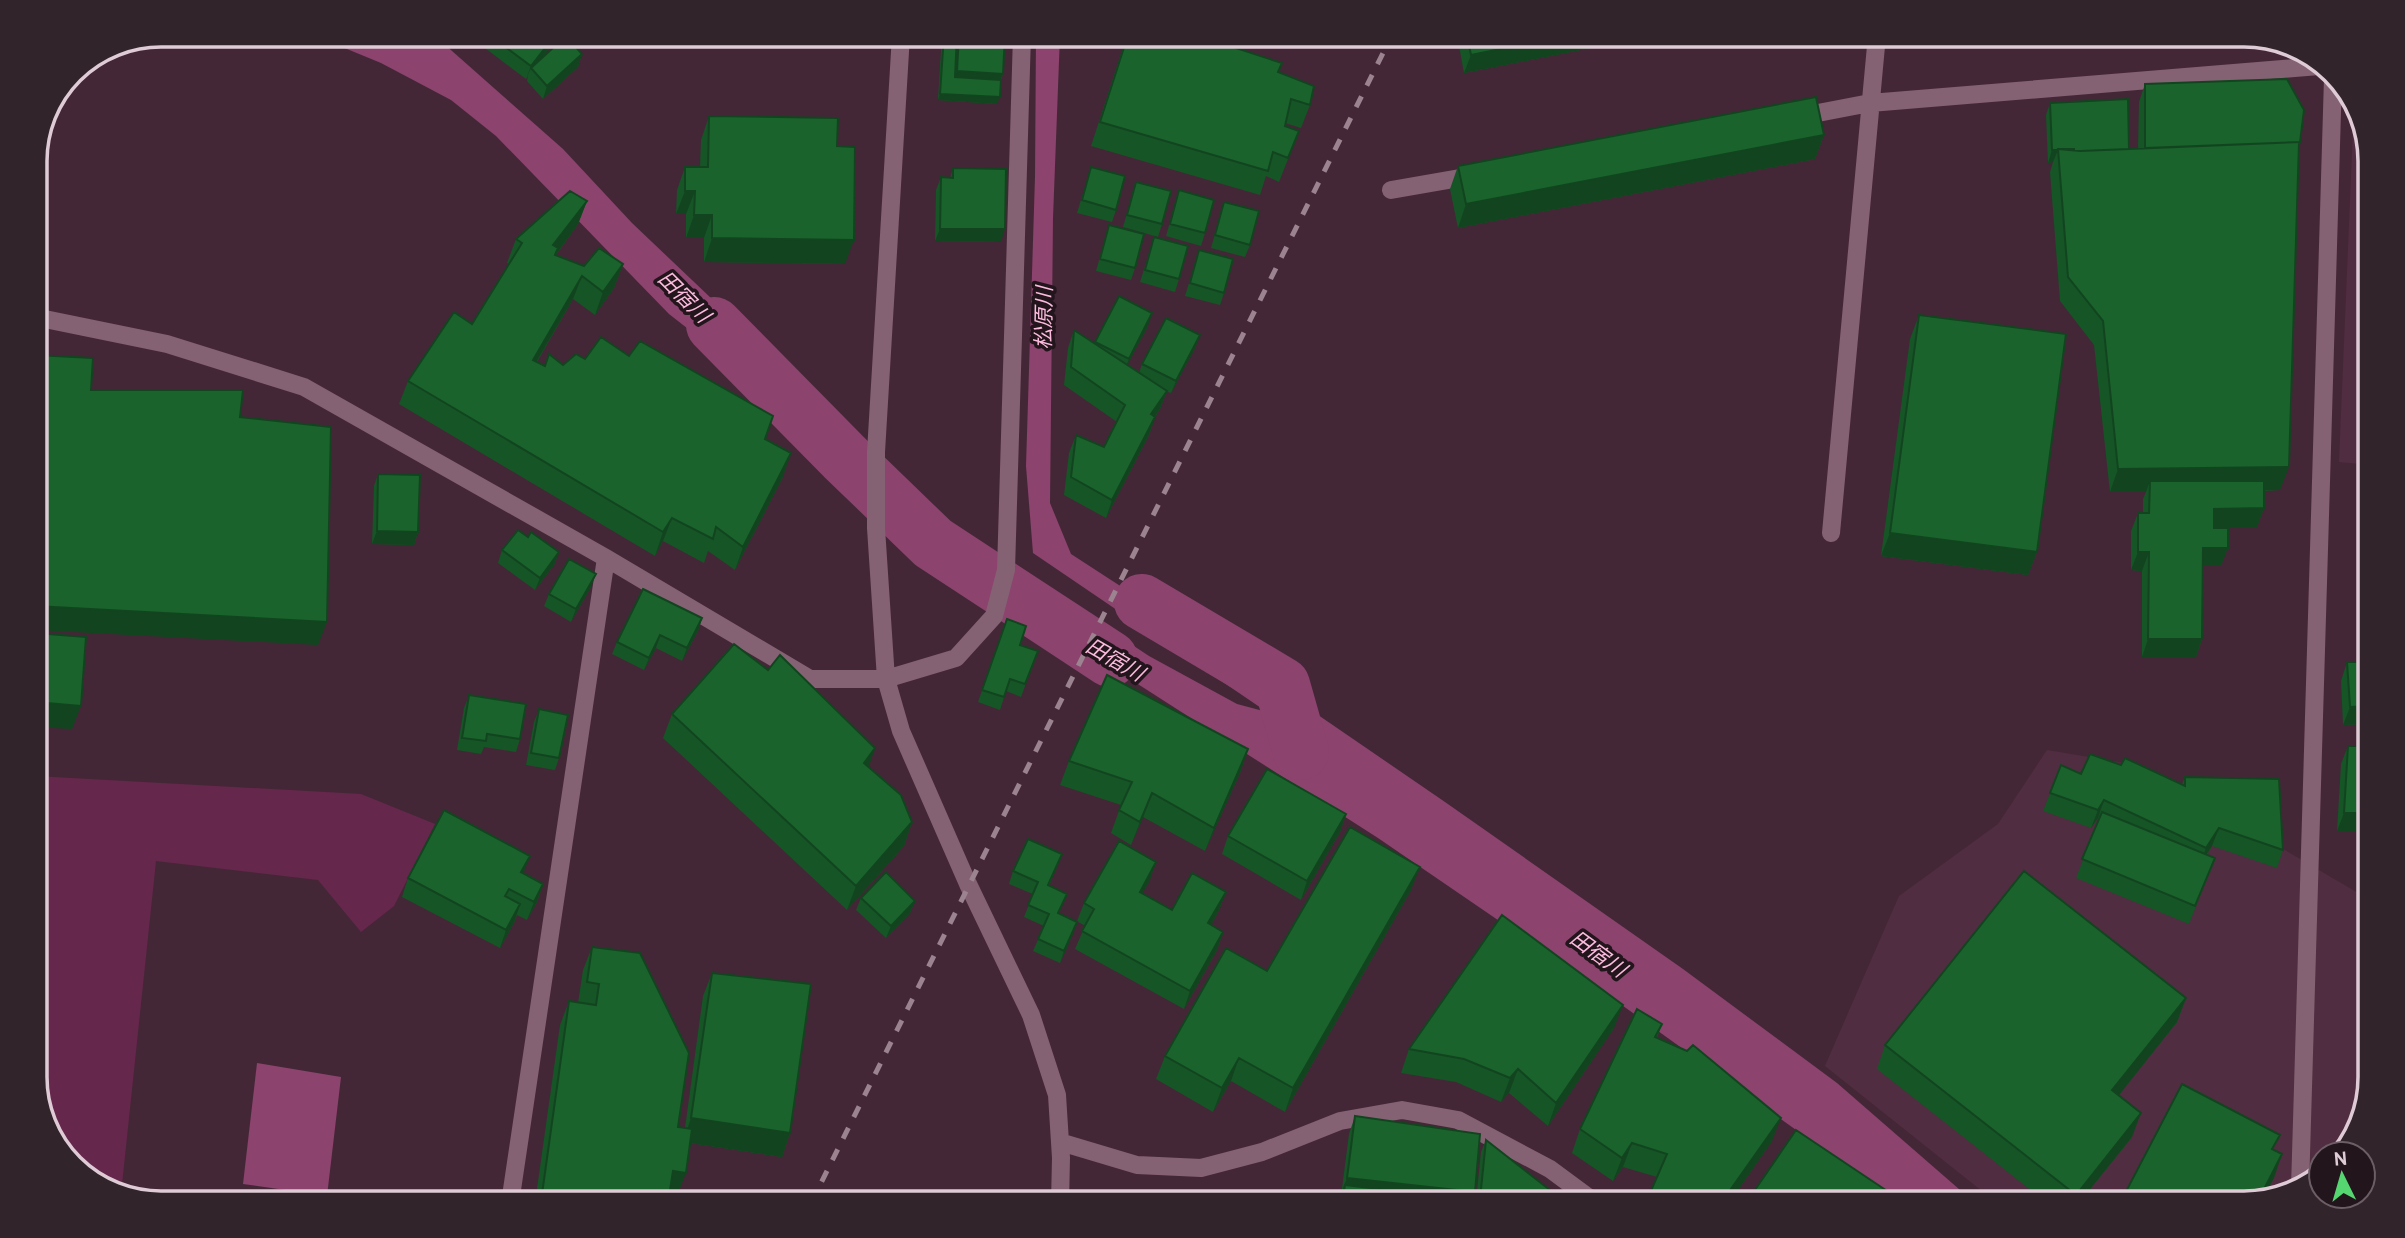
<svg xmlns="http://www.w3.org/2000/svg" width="2405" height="1238" viewBox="0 0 2405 1238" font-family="Overpass,'Noto Sans JP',sans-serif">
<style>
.built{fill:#512d41}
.green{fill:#66274c}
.water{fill:#8c436d}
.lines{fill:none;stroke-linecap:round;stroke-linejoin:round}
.river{stroke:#8c436d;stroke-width:56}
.minor{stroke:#846273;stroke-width:18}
.rail{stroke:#9b8390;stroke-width:5;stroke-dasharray:12 12;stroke-linecap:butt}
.wall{fill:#165526}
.shaded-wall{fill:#12451f}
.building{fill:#1a632c;stroke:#12451f;stroke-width:2}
.labels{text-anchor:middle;stroke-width:7;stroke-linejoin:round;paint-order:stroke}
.water-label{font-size:21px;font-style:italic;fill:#fbbbdc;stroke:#22151c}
.rim{fill:none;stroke:#decbd5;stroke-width:3.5}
</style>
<rect width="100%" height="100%" fill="#442737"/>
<path class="built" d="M 2354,106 L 2370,154 L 2370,465 L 2339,462 Z
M 2047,750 L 2142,766 L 2370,900 L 2370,1076 L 2357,1133 L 2337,1154 L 2321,1154 L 2321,1171 L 2307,1186 L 2244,1203 L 1997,1203 L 1825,1066 L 1899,896 L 1998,824 Z"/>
<path class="green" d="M 35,776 L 361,794 L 435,824 L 394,906 L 361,932 L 318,880 L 156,861 L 121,1194 L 105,1190 L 57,1147 L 35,1085 Z"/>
<path class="water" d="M 313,35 L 424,35 L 443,43 L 563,149 L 632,223 L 713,300 L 751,343 L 779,368 L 761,386 L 669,314 L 496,136 L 451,100 L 381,63 Z
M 1036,35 L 1060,35 L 1053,218 L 1050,503 L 1071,554 L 1305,706 L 1445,802 L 1683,969 L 1837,1083 L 1975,1203 L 1898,1203 L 1612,998 L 1378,838 L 1052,629 L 1022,572 L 1149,656 L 1237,704 L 1267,712 L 1033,553 L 1026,466 L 1035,177 Z
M 257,1063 L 341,1077 L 327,1196 L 243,1184 Z"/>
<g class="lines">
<path class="river" d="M 714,325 L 845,458 L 933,543 L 1110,659
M 1142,602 L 1282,685 L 1301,752"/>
<path class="minor" d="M 901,35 L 876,452 L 876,528 L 886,679 L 901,731 L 968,884 L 1031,1015 L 1057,1095 L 1061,1158 L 1060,1203
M 1797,117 L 1870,103 L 2319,66
M 1391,190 L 1477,175
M 35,317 L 167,344 L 304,387 L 606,558 L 810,679 L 886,679 L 956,658 L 994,616 L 1006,570 L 1022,35
M 1831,533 L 1876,46 L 1868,35
M 1060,1142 L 1137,1165 L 1201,1168 L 1262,1152 L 1340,1121 L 1402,1110 L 1458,1120 L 1550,1169 L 1596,1203
M 2300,1188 L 2333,78
M 510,1203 L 606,558"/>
<path class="rail" d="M 811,1203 L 1392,35"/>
</g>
<path class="wall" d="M 484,35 L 557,35 L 554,42 L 541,59 L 582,54 L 578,67 L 543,99 L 527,81 L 528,76 L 526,79 L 481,45 Z
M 942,35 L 1005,35 L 1003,74 L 1001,80 L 997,104 L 938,100 Z
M 1127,35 L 1196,35 L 1279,72 L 1310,105 L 1301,128 L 1285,123 L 1285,126 L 1299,131 L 1279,182 L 1266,176 L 1260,195 L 1091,146 Z
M 1457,35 L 1656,35 L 1464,73 Z
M 2145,84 L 2300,142 L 2299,147 L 2280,490 L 2264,491 L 2264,508 L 2257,527 L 2214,527 L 2221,566 L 2203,566 L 2202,639 L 2196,657 L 2142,657 L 2142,571 L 2131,570 L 2131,531 L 2138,513 L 2143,513 L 2143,499 L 2146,492 L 2110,492 L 2094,345 L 2060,301 L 2050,172 L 2053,162 L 2048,163 L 2046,115 L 2050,103 L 2129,149 L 2138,149 L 2139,102 Z
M 709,116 L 837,146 L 845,264 L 704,262 L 704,238 L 686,238 L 686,214 L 676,214 L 677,190 L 685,167 L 700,167 L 701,140 Z
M 1824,135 L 1815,159 L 1458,228 L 1450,189 L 1458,166 Z
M 1091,167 L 1116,210 L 1112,222 L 1077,213 Z
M 953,168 L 1001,242 L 935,241 L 936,190 L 941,177 L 950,178 Z
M 1136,182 L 1162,224 L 1158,237 L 1123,227 Z
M 1179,190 L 1205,233 L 1201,246 L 1166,236 Z
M 587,201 L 578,224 L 556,255 L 584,266 L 623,264 L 614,288 L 595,315 L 573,299 L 537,362 L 545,366 L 563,365 L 585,359 L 629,356 L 765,439 L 783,477 L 735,570 L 708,551 L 704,563 L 663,541 L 655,556 L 399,404 L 408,381 L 472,324 L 509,264 L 507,263 L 516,239 Z
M 1224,202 L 1250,245 L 1245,257 L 1211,248 Z
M 1109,225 L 1135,268 L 1131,280 L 1096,271 Z
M 1154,237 L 1179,279 L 1175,292 L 1140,282 Z
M 1199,250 L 1224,293 L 1220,305 L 1185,296 Z
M 1119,296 L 1148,326 L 1127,365 L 1139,373 L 1142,364 L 1200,335 L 1195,348 L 1171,393 L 1166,391 L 1167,391 L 1160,409 L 1155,417 L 1149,435 L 1106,518 L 1064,495 L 1069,453 L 1076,435 L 1104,447 L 1117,422 L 1064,385 L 1068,348 L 1074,330 L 1094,343 Z
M 1919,315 L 2037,552 L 2028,575 L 1881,556 L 1910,339 Z
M 378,474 L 418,532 L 414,545 L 372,544 L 374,486 Z
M 502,550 L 559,552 L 554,565 L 535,590 L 498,563 Z
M 591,587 L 571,622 L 544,606 L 549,594 Z
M 702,618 L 698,631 L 682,661 L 656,648 L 644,670 L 612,654 L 617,642 Z
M 1007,619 L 1020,645 L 1038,651 L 1021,697 L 1006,691 L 1000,710 L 978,702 Z
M 2347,662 L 2370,662 L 2370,831 L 2337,831 L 2341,764 L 2348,746 L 2366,746 L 2365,724 L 2343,725 L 2341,681 Z
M 469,695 L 520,739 L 516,752 L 484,747 L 481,754 L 457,750 L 464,708 Z
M 539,709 L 559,758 L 555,770 L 526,765 L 534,722 Z
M 672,714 L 868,767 L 912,822 L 904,846 L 847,910 L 663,738 Z
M 1248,749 L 1240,773 L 1205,851 L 1143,817 L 1131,845 L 1111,833 L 1121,805 L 1060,785 L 1069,761 Z
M 2061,765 L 2081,774 L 2121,765 L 2182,784 L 2185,777 L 2283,850 L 2277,868 L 2212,846 L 2207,855 L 2208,876 L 2189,924 L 2076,878 L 2099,818 L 2098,818 L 2091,828 L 2043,811 Z
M 1346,814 L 1340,832 L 1301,900 L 1222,854 L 1228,836 Z
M 1062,854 L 1049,886 L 1067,894 L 1059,913 L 1073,934 L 1060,963 L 1033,951 L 1044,926 L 1024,917 L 1033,894 L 1009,884 L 1013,871 Z
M 524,874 L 543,884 L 537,902 L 527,920 L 517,915 L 514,923 L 500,948 L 402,897 L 408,878 Z
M 1150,880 L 1142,893 L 1172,910 L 1226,892 L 1219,910 L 1211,925 L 1223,932 L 1217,950 L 1184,1009 L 1075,949 L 1085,926 L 1077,921 L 1084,903 Z
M 1411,890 L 1285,1112 L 1231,1081 L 1213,1112 L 1156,1079 L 1165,1056 L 1267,971 Z
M 861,898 L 915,901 L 910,913 L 886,938 L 856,910 Z
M 592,947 L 678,1127 L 685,1128 L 703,996 L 712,973 L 790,1133 L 782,1157 L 690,1143 L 677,1196 L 669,1195 L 668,1203 L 535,1203 L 560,1025 L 569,1001 L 578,1003 L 583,970 Z
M 2186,998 L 2177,1022 L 2118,1095 L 2132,1137 L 2079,1203 L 2047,1203 L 1877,1069 L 1885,1045 Z
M 1662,1024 L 1657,1038 L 1772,1141 L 1729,1203 L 1647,1203 L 1657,1177 L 1623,1167 L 1613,1181 L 1572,1153 L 1580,1129 Z
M 1614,1028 L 1548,1126 L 1509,1093 L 1501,1102 L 1456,1082 L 1401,1073 L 1409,1049 Z
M 1355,1116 L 1475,1192 L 1472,1200 L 1476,1201 L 1481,1152 L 1486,1140 L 1563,1203 L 1338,1203 L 1341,1196 L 1349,1134 Z"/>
<path class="shaded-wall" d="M 555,35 L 557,35 L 554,42 L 533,70 L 531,68 L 526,79 L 531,66 Z
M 1570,35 L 1656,35 L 1464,73 L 1471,55 Z
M 2016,35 L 2092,35 L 2090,40 L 2014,40 Z
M 582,54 L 578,67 L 543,99 L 547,86 Z
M 957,71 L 1003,74 L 998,86 L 952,84 Z
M 940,94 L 1000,97 L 997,104 L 938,100 Z
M 1824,135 L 1815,159 L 1458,228 L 1466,204 Z
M 2052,150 L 2058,150 L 2053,162 L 2048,163 Z
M 685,191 L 695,191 L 686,214 L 676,214 Z
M 587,201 L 578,224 L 557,253 L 550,272 L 553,245 Z
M 694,215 L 712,215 L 704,238 L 686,238 Z
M 940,229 L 1005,229 L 1001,242 L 935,241 Z
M 712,238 L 854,240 L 845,264 L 704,262 Z
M 623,264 L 614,288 L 595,315 L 603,292 Z
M 582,276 L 573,299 L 524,383 L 533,360 Z
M 1152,313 L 1148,326 L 1124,371 L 1129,359 Z
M 1200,335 L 1195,348 L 1171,393 L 1176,381 Z
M 1167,391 L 1160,409 L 1144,433 L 1151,414 Z
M 1155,417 L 1149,435 L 1106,518 L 1112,500 Z
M 791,453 L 783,477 L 735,570 L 743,547 Z
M 2289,467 L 2280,490 L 2150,492 L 2150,481 L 2146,492 L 2110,492 L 2118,469 Z
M 2264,508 L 2257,527 L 2208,527 L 2214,509 Z
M 672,518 L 663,541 L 655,556 L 663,532 Z
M 377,531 L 418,532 L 414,545 L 372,544 Z
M 1890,533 L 2037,552 L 2028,575 L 1881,556 Z
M 2203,548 L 2228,548 L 2221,566 L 2196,566 Z
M 559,552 L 554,565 L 535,590 L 540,578 Z
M 2138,552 L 2149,552 L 2142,571 L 2131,570 Z
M 596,574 L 591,587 L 571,622 L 576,609 Z
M 35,606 L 327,622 L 318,645 L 35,630 Z
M 702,618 L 698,631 L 682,661 L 687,648 Z
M 660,635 L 656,648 L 644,670 L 649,658 Z
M 2148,639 L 2202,639 L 2196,657 L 2142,657 Z
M 35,702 L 81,706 L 72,729 L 35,727 Z
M 2370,706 L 2370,712 L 2365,724 L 2343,725 L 2350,707 Z
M 875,748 L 867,772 L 864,763 Z
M 1248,749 L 1240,773 L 1205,851 L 1214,828 Z
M 1152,793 L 1143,817 L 1131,845 L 1140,822 Z
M 2104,800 L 2098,818 L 2091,828 L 2098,810 Z
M 2344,813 L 2370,813 L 2370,831 L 2337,831 Z
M 1346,814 L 1340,832 L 1301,900 L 1307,881 Z
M 912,822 L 904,846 L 847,910 L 856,886 Z
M 2219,828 L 2212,846 L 2199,866 L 2206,848 Z
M 530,856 L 523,874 L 521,872 Z
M 1156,862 L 1150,880 L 1133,910 L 1140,892 Z
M 1420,867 L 1411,890 L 1285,1112 L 1293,1088 Z
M 543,884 L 537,902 L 527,920 L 534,902 Z
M 1226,892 L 1219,910 L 1202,942 L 1208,923 Z
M 915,901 L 910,913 L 886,938 L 891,926 Z
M 520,904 L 514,923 L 500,948 L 506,930 Z
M 1077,922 L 1073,934 L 1060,963 L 1064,951 Z
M 1223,932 L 1217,950 L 1184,1009 L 1190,991 Z
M 2186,998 L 2177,1022 L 2104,1114 L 2112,1090 Z
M 1623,1005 L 1614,1028 L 1548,1126 L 1556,1103 Z
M 1239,1058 L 1231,1081 L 1213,1112 L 1222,1088 Z
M 1518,1069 L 1509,1093 L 1501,1102 L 1510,1078 Z
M 2141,1113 L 2132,1137 L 2079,1203 L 2073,1203 L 2076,1195 Z
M 691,1118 L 790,1133 L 782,1157 L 683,1142 Z
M 1781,1118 L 1772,1141 L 1729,1203 L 1721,1203 Z
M 1632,1143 L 1623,1167 L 1613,1181 L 1622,1158 Z
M 2282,1154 L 2274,1178 L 2263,1198 L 2259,1199 Z
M 673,1171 L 686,1173 L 677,1196 L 664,1195 Z
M 1347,1178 L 1475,1192 L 1471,1203 L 1345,1185 L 1340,1196 Z
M 542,1194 L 608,1203 L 539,1203 Z
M 1480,1199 L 1510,1203 L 1478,1203 Z"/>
<path class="building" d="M 489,35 L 555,35 L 531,66 Z
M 944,35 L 957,35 L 955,77 L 1001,80 L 1000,97 L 940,94 Z
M 959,35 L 1005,35 L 1003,74 L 957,71 Z
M 1128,35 L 1196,35 L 1282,63 L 1278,72 L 1314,86 L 1310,105 L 1291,99 L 1285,126 L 1299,131 L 1288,158 L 1273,152 L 1268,171 L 1100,122 Z
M 1467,35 L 1570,35 L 1471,55 Z
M 566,36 L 582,54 L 547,86 L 531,68 Z
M 2287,79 L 2304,110 L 2300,142 L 2145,148 L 2145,84 Z
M 1816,97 L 1824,135 L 1466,204 L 1458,166 Z
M 2128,99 L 2129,149 L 2080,151 L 2074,151 L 2074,149 L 2058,149 L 2058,150 L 2052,150 L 2050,103 Z
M 709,116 L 838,118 L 837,146 L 855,147 L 854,240 L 712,238 L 712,215 L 694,215 L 695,191 L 685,191 L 685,167 L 708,167 Z
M 2299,142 L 2289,467 L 2118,469 L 2103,321 L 2068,277 L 2058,149 L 2080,151 Z
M 1091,167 L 1125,176 L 1116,210 L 1082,200 Z
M 953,168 L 1006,169 L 1005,229 L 940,229 L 941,177 L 953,178 Z
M 1136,182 L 1171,191 L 1162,224 L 1127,215 Z
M 1179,190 L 1214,200 L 1205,233 L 1170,224 Z
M 570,191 L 587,201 L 553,245 L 558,248 L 555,255 L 584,266 L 599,248 L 623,264 L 603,292 L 582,276 L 533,360 L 545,366 L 549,354 L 563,365 L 576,354 L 585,359 L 601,337 L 629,356 L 640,341 L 773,416 L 765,439 L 791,453 L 743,547 L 716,527 L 713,539 L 672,518 L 663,532 L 408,381 L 454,312 L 472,324 L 522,243 L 516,239 Z
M 1224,202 L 1259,211 L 1250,245 L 1215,235 Z
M 1109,225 L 1144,234 L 1135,268 L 1100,259 Z
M 1154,237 L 1188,246 L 1179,279 L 1145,270 Z
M 1199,250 L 1233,259 L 1224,293 L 1190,283 Z
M 1119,296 L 1152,313 L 1129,359 L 1095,342 Z
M 1919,315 L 2066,334 L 2037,552 L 1890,533 Z
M 1166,318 L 1200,335 L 1176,381 L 1142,364 Z
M 1074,330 L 1167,391 L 1151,414 L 1155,417 L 1112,500 L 1071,477 L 1076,435 L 1104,447 L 1125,405 L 1071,367 Z
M 35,355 L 93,358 L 91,390 L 243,390 L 240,417 L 331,427 L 327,622 L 35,606 Z
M 378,474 L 420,475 L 418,532 L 377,531 Z
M 2150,481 L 2264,481 L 2264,508 L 2214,509 L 2214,528 L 2228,528 L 2228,548 L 2203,548 L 2202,639 L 2148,639 L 2149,552 L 2138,552 L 2138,513 L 2149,513 Z
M 518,530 L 528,537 L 531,532 L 559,552 L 540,578 L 502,550 Z
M 569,559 L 596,574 L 576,609 L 549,594 Z
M 643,589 L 702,618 L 687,648 L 660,635 L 649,658 L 617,642 Z
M 1007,619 L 1026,626 L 1020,645 L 1038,651 L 1025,684 L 1010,679 L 1004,697 L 982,690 Z
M 35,633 L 86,637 L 81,706 L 35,702 Z
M 734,644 L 768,670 L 780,655 L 875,748 L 864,763 L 901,795 L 912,822 L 856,886 L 672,714 Z
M 2347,662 L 2370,662 L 2370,706 L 2350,707 Z
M 1107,675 L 1248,749 L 1214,828 L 1152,793 L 1140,822 L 1119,810 L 1132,782 L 1069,761 Z
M 469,695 L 526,704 L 520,739 L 487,734 L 486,741 L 462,738 Z
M 539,709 L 568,715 L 559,758 L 531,753 Z
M 2348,746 L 2370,746 L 2370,813 L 2344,813 Z
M 2090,754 L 2121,765 L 2125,758 L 2185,786 L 2185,777 L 2279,779 L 2283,850 L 2219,828 L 2206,848 L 2104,800 L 2098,810 L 2050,793 L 2061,765 L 2081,774 Z
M 1267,769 L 1346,814 L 1307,881 L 1228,836 Z
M 444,810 L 530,856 L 521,872 L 543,884 L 534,902 L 509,889 L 505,896 L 520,904 L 506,930 L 408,878 Z
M 2102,812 L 2215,858 L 2195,906 L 2082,859 Z
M 1350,827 L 1420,867 L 1293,1088 L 1239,1058 L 1222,1088 L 1165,1056 L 1226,948 L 1267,971 Z
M 1028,839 L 1062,854 L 1048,885 L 1067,894 L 1058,913 L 1077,922 L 1064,951 L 1038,939 L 1049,914 L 1028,905 L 1038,882 L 1013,871 Z
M 1119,841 L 1156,862 L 1140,892 L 1172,910 L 1192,873 L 1226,892 L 1208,923 L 1223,932 L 1190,991 L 1082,931 L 1094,909 L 1084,903 Z
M 2024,871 L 2186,998 L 2112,1090 L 2141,1113 L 2076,1195 L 1885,1045 Z
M 886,872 L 915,901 L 891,926 L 861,898 Z
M 1502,915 L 1623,1005 L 1556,1103 L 1518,1069 L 1510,1078 L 1464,1059 L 1409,1049 Z
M 592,947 L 640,953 L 689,1053 L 678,1127 L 692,1129 L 686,1173 L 673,1171 L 668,1203 L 608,1203 L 542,1194 L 569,1001 L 596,1005 L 599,984 L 587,982 Z
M 712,973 L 811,984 L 790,1133 L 691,1118 Z
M 1637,1009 L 1662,1024 L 1655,1037 L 1687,1051 L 1693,1045 L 1781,1118 L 1721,1203 L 1660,1203 L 1650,1193 L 1667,1154 L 1632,1143 L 1622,1158 L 1580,1129 Z
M 2182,1084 L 2280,1135 L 2272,1149 L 2282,1154 L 2259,1199 L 2244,1203 L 2120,1203 Z
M 1355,1116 L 1480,1134 L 1475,1192 L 1347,1178 Z
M 1796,1130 L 1905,1203 L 1746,1203 Z
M 1486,1140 L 1564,1201 L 1563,1203 L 1510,1203 L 1480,1199 Z
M 1345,1185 L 1495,1203 L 1342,1203 Z"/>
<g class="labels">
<g class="water-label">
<text transform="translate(684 297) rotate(45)" y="7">田宿川</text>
<text transform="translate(1044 318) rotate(-89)" y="7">松原川</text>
<text transform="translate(1115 660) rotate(30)" y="7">田宿川</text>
<text transform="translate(1598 954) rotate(36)" y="7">田宿川</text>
</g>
</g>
<path d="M0 0H2405V1238H0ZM161 47H2244A114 114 0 0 1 2358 161V1077A114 114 0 0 1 2244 1191H161A114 114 0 0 1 47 1077V161A114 114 0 0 1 161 47Z" fill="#31242b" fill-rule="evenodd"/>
<path class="rim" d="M161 47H2244A114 114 0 0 1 2358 161V1077A114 114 0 0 1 2244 1191H161A114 114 0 0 1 47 1077V161A114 114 0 0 1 161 47Z"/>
<g transform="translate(2342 1175) rotate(355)"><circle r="33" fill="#22151c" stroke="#6d5e66" stroke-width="2"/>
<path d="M0-5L12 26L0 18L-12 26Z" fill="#56d671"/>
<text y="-10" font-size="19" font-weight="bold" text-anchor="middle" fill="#decbd5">N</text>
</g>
</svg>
